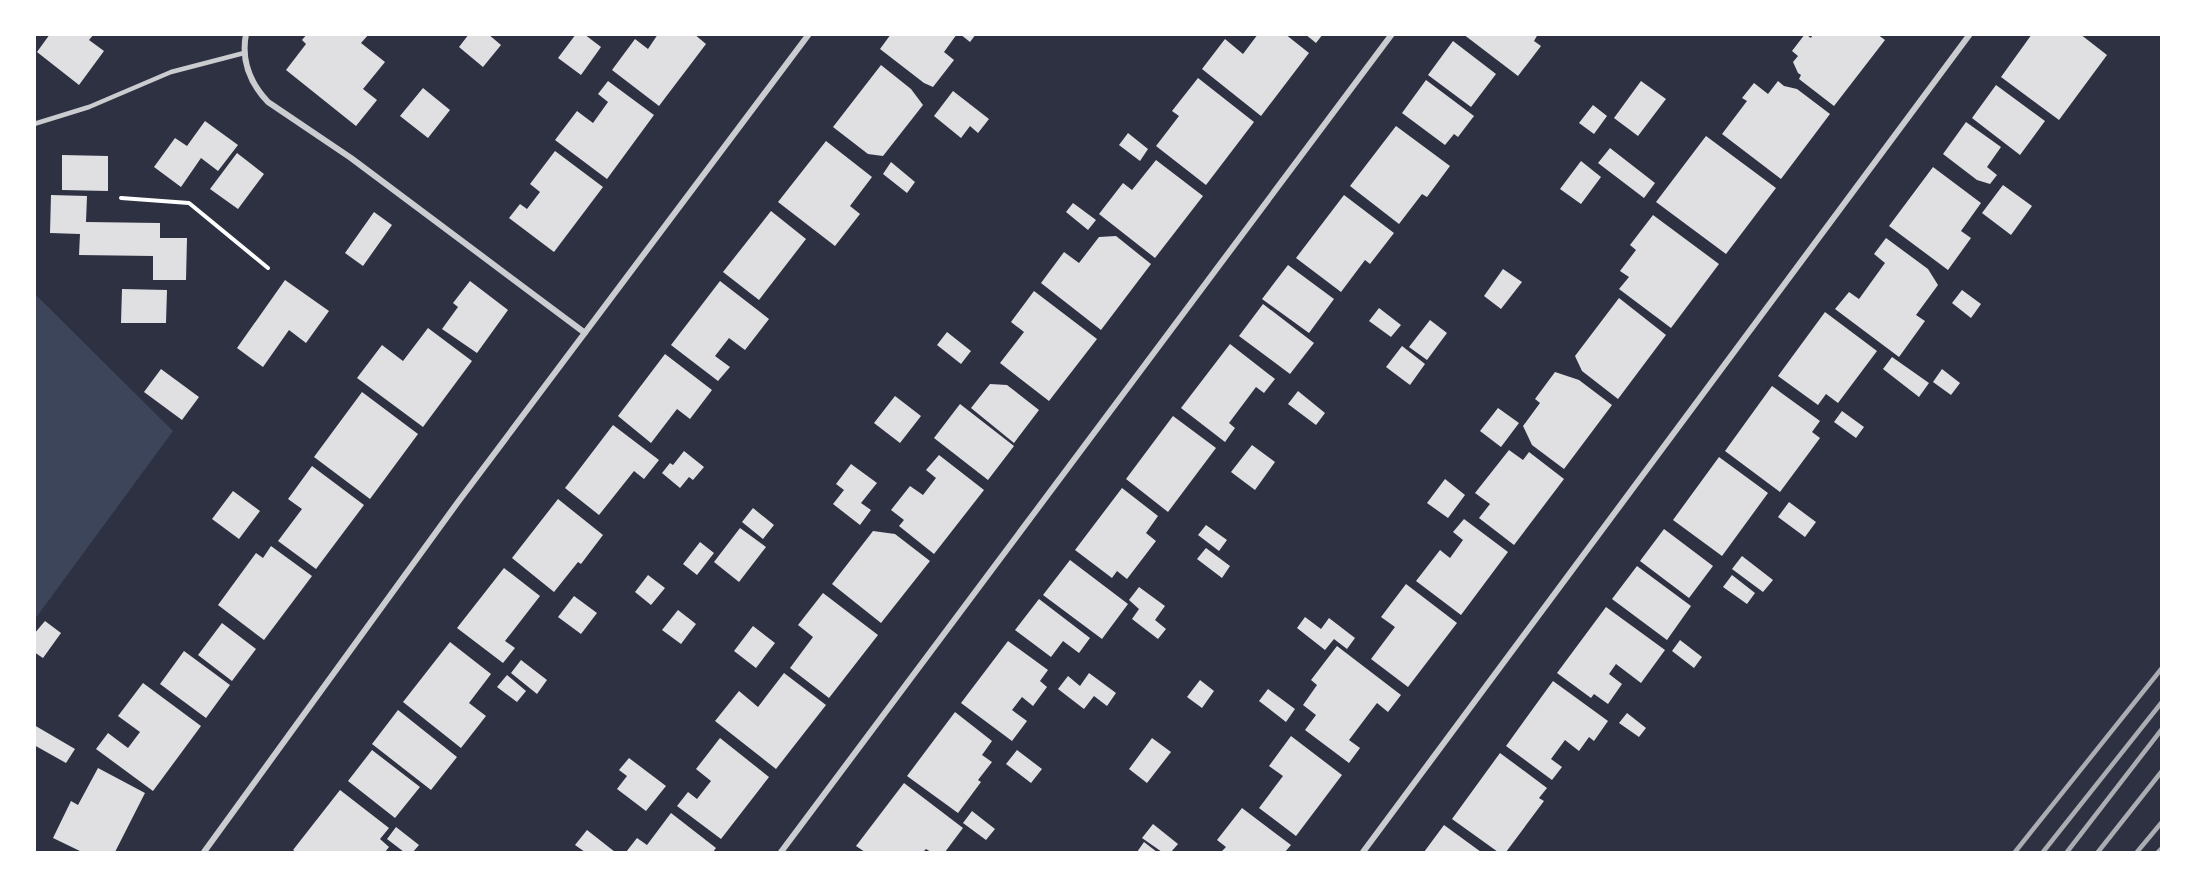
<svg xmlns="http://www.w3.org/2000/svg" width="2196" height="887" viewBox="0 0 2196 887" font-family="Figtree,sans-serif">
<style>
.green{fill:#3c4559}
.building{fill:#e0e0e3}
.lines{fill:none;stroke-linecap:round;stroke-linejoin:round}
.path{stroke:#fff;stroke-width:4}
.service{stroke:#caccd0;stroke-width:4.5}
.minor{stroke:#caccd0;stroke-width:6}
.rail{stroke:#abadb3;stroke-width:4.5}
</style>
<rect width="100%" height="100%" fill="#2d3142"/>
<path class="green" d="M 35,294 L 173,431 L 35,619 Z"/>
<path class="building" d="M 50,34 L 94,34 L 89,40 L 104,51 L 79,85 L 37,52 Z
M 307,34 L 369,34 L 361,43 L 385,62 L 363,89 L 377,100 L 356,126 L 286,70 L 306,44 L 302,40 Z
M 469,34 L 488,34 L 501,45 L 483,67 L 459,47 Z
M 576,34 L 584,34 L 601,47 L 581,75 L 558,58 Z
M 658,34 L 694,34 L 706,44 L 659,106 L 612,70 L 635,39 L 648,49 Z
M 891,34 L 957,34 L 944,52 L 954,60 L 933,87 L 924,83 L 880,49 Z
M 960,34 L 976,34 L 970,42 Z
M 1258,34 L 1285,34 L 1309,53 L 1261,116 L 1202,69 L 1225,39 L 1243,54 Z
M 1305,34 L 1323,34 L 1316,43 Z
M 1463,34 L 1538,34 L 1534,41 L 1541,46 L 1518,76 Z
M 1805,34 L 1811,38 L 1813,34 L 1877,34 L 1885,40 L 1834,106 L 1799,79 L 1801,75 L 1798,73 L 1793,62 L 1798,56 L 1792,51 Z
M 2032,34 L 2080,34 L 2107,55 L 2059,120 L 2001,77 Z
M 1453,41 L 1496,74 L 1471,107 L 1428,75 Z
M 881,65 L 911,89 L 923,105 L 883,156 L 868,154 L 833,127 Z
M 1198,78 L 1254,122 L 1206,185 L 1156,146 L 1179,116 L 1172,111 Z
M 1426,80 L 1474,116 L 1458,137 L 1454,134 L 1445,145 L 1402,113 Z
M 608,81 L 654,115 L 607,179 L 555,140 L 577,111 L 593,123 L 608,102 L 598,94 Z
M 1641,81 L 1666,99 L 1638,136 L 1614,118 Z
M 1778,81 L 1784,86 L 1797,89 L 1830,114 L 1781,179 L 1722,134 L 1747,101 L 1742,98 L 1754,83 L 1768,94 Z
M 1996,85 L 2045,121 L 2020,155 L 1972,118 Z
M 423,88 L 450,110 L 428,138 L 400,116 Z
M 953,91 L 989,119 L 978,133 L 970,126 L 961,138 L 934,116 Z
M 1593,105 L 1607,116 L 1594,134 L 1579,123 Z
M 205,121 L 238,145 L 218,171 L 201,158 L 181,187 L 154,167 L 175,138 L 187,146 Z
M 1966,122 L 2001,147 L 1987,167 L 1997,175 L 1990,184 L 1977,180 L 1943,154 Z
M 1396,126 L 1450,166 L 1427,197 L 1422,194 L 1399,224 L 1350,186 Z
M 1128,133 L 1148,149 L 1140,161 L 1119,145 Z
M 1706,136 L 1776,188 L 1726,254 L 1656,202 Z
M 826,141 L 872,177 L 850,206 L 860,214 L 835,246 L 778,202 Z
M 1610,148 L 1655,183 L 1644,198 L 1598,163 Z
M 555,151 L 603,187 L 554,252 L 509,218 L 520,204 L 527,209 L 540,192 L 530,184 Z
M 237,153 L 264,174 L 238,209 L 210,189 Z
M 62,155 L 108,156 L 108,191 L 62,190 Z
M 1156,160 L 1203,196 L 1155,258 L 1099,214 L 1123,183 L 1132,190 Z
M 1581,161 L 1601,177 L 1581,204 L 1560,189 Z
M 891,162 L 915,182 L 907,193 L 883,174 Z
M 1933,167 L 1981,203 L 1961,231 L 1971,238 L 1948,270 L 1889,226 Z
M 2003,185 L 2032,206 L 2011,235 L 1982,213 Z
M 51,195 L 87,196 L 86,222 L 160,223 L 160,238 L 187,238 L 186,280 L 153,280 L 153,256 L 79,255 L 80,234 L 50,233 Z
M 1344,195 L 1394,233 L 1370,264 L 1365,260 L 1341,292 L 1296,258 Z
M 1073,203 L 1096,220 L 1088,230 L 1066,212 Z
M 771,211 L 806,239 L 759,300 L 723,272 Z
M 374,212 L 392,225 L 363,266 L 345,253 Z
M 1653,215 L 1719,264 L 1671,328 L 1619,289 L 1629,277 L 1620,271 L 1636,250 L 1630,245 Z
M 1116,236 L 1151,264 L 1101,330 L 1041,283 L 1064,252 L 1079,263 L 1099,237 Z
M 1886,238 L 1928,269 L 1938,285 L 1916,315 L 1925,321 L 1899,357 L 1835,309 L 1849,292 L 1859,299 L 1885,263 L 1874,254 Z
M 1288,265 L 1334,299 L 1309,333 L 1262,299 Z
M 1503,269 L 1522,282 L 1501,309 L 1484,296 Z
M 285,280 L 329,311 L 306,343 L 289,330 L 263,367 L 237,348 Z
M 470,281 L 508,310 L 477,353 L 442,329 L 458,307 L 453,303 Z
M 720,281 L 769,319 L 745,350 L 729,338 L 715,356 L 730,367 L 718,381 L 671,345 Z
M 122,289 L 167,290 L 166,323 L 121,323 Z
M 1962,290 L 1981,304 L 1971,318 L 1952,303 Z
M 1034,291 L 1097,339 L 1049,401 L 1000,363 L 1024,332 L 1011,322 Z
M 1619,298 L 1666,335 L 1618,399 L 1582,371 L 1575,356 Z
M 1263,304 L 1314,343 L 1290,374 L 1239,336 Z
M 1379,308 L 1401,325 L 1391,337 L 1369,321 Z
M 1825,312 L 1877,351 L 1838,403 L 1826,394 L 1818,405 L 1778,376 Z
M 1430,320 L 1447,333 L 1427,360 L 1409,347 Z
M 428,328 L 472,361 L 423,427 L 357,378 L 382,345 L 403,361 Z
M 947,332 L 971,351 L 961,364 L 937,345 Z
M 1230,344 L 1275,379 L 1264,393 L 1256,387 L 1229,423 L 1235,428 L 1225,442 L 1181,408 Z
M 1402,346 L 1425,364 L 1410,385 L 1386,367 Z
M 665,354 L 712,390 L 690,419 L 677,409 L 651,443 L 618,416 Z
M 1892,357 L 1929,383 L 1919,397 L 1883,369 Z
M 161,369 L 199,397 L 182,420 L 144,392 Z
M 1942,369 L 1960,383 L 1951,395 L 1933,382 Z
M 1555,372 L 1579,380 L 1612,405 L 1564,469 L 1532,445 L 1523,426 L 1540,403 L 1535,399 Z
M 990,384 L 1007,385 L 1039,410 L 1014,443 L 971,408 Z
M 1772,386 L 1820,421 L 1812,432 L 1820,438 L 1780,492 L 1725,451 Z
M 1298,391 L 1325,413 L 1316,425 L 1288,404 Z
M 362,392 L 418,434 L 370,499 L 314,457 Z
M 895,396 L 921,416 L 900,443 L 874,423 Z
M 960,404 L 1014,446 L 988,480 L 934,438 Z
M 1498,408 L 1519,423 L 1501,447 L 1480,431 Z
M 1842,411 L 1864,427 L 1856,438 L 1834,422 Z
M 1173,416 L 1216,448 L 1168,512 L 1126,479 Z
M 613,425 L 659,460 L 644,479 L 634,471 L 599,515 L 565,488 Z
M 1252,445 L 1275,462 L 1255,490 L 1231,472 Z
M 1509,450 L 1523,460 L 1529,452 L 1564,479 L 1514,545 L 1479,518 L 1490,504 L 1475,493 Z
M 684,451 L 704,467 L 693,480 L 689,477 L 680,488 L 662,473 L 670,463 L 673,465 Z
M 939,455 L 984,490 L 934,554 L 899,526 L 904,520 L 891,510 L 910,486 L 923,495 L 936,478 L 926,470 Z
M 1719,457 L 1768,493 L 1722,556 L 1673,520 Z
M 851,464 L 877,483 L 861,503 L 871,510 L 860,525 L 833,504 L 844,490 L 836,484 Z
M 312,466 L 364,505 L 316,569 L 278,541 L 302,509 L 288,499 Z
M 1445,479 L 1465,495 L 1448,518 L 1427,503 Z
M 1122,488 L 1158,516 L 1146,533 L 1156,541 L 1127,579 L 1117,571 L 1112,578 L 1075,550 Z
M 233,491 L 260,511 L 239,539 L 212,519 Z
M 558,499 L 603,535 L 581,564 L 578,562 L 554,592 L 512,558 Z
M 1789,502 L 1816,522 L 1805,537 L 1778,517 Z
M 753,508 L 774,525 L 763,539 L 742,522 Z
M 1464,519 L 1508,552 L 1461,615 L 1416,581 L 1440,550 L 1450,558 L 1463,540 L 1453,532 Z
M 1206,525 L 1227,540 L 1219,551 L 1198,535 Z
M 740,528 L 766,547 L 739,582 L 714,562 Z
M 1664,529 L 1713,566 L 1689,598 L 1640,561 Z
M 873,531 L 895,534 L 930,561 L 881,623 L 832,584 Z
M 700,542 L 714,553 L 697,575 L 683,564 Z
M 271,546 L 312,576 L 264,640 L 218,605 L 256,553 L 263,558 Z
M 1206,548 L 1230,566 L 1222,578 L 1197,559 Z
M 1742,556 L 1773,580 L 1763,592 L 1732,569 Z
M 1070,560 L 1128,604 L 1102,639 L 1043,595 Z
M 1637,566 L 1691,606 L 1667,640 L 1612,599 Z
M 504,568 L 540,596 L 505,641 L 515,648 L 503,663 L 457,628 Z
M 648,575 L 665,588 L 651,605 L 635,592 Z
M 1732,575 L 1755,593 L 1747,604 L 1723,587 Z
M 1406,584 L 1457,623 L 1408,687 L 1371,659 L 1395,627 L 1381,617 Z
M 1139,587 L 1165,606 L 1155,620 L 1166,629 L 1158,639 L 1132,619 L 1139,609 L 1129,600 Z
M 823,593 L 878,635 L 829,698 L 790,668 L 813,637 L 798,625 Z
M 574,596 L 597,613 L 581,634 L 558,617 Z
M 1039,599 L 1090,638 L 1079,653 L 1063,641 L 1051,657 L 1015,630 Z
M 1606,607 L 1665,650 L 1641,683 L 1616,664 L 1609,674 L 1622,684 L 1608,704 L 1594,694 L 1591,698 L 1557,673 Z
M 678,610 L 696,624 L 681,644 L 662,630 Z
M 1305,617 L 1321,629 L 1329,618 L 1355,638 L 1347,649 L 1334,639 L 1325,650 L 1297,628 Z
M 45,621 L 61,633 L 43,658 L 34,652 L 34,634 Z
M 222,623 L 256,649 L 232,681 L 198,655 Z
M 753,626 L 775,643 L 756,668 L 734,651 Z
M 1680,640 L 1702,657 L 1694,668 L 1672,651 Z
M 1008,641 L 1048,670 L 1040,681 L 1047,687 L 1033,706 L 1022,697 L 1012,710 L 1027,721 L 1012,741 L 961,703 Z
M 450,642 L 491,674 L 469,703 L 486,716 L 461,748 L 403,702 Z
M 1337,646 L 1401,695 L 1388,712 L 1377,703 L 1349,740 L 1360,748 L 1349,763 L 1305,730 L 1316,715 L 1303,705 L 1317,685 L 1311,680 Z
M 184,651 L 230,685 L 206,718 L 160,684 Z
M 521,660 L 547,680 L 537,694 L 511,673 Z
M 784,673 L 826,705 L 776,769 L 715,721 L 739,691 L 758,707 Z
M 1089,673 L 1116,693 L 1107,706 L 1094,696 L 1084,709 L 1058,689 L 1068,676 L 1080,686 Z
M 507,675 L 526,691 L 517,702 L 497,687 Z
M 1200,680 L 1214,691 L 1202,708 L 1187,697 Z
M 1553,681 L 1608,721 L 1594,741 L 1589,737 L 1579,751 L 1565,740 L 1551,759 L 1562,767 L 1552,780 L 1506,746 Z
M 143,683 L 201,726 L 153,791 L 96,749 L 108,733 L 128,748 L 140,732 L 118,716 Z
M 1268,689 L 1295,709 L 1286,722 L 1259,701 Z
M 398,710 L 457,757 L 431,790 L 372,744 Z
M 955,712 L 992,741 L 982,755 L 992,762 L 978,780 L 981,782 L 958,813 L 907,776 Z
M 1627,713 L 1646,728 L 1639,737 L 1619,723 Z
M 34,725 L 75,749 L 66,763 L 34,745 Z
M 1291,736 L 1342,775 L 1296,836 L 1259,808 L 1283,776 L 1269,766 Z
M 720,738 L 769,777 L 721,839 L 677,806 L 688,792 L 697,799 L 711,781 L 696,769 Z
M 1152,738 L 1171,752 L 1147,783 L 1129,769 Z
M 372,750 L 420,787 L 395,818 L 348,781 Z
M 1017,750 L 1042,769 L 1031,783 L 1006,764 Z
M 1500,753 L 1547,788 L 1539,798 L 1544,801 L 1506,852 L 1498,852 L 1452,819 Z
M 629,758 L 666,786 L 646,811 L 617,789 L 627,776 L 619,770 Z
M 98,768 L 145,793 L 115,852 L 82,852 L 53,838 L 71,801 L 78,805 Z
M 904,783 L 963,828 L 945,852 L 931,852 L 926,849 L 923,852 L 865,852 L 856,846 Z
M 340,790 L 389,828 L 380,839 L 389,847 L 385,852 L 296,852 L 293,850 Z
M 1242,808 L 1291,845 L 1285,852 L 1221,852 L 1226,847 L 1217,840 Z
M 972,811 L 995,829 L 986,840 L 963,823 Z
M 671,813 L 716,848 L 713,852 L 626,852 L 637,838 L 647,845 Z
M 1153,824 L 1178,844 L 1171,852 L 1162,852 L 1142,838 Z
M 1444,825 L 1481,852 L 1424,852 Z
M 396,827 L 419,845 L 413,852 L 404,852 L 387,839 Z
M 587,830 L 615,852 L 585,852 L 575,845 Z
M 1144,842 L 1157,852 L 1137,852 Z"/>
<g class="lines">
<path class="path" d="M 121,198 L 189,203 L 268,268"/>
<path class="service" d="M 34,124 L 89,107 L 171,72 L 244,53"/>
<path class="minor" d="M 246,34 C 241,60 250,83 268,102 L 351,158 L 585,333
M 204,852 L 458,502 L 809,34
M 781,852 L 1392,34
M 1363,852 L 1970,34"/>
<path class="rail" d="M 2015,852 L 2162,668
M 2043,852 L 2162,702
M 2067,852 L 2162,729
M 2098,852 L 2162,771
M 2137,852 L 2162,822
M 2158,852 L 2162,848"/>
</g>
<rect width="2196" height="887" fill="none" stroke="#ffffff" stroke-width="72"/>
</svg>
